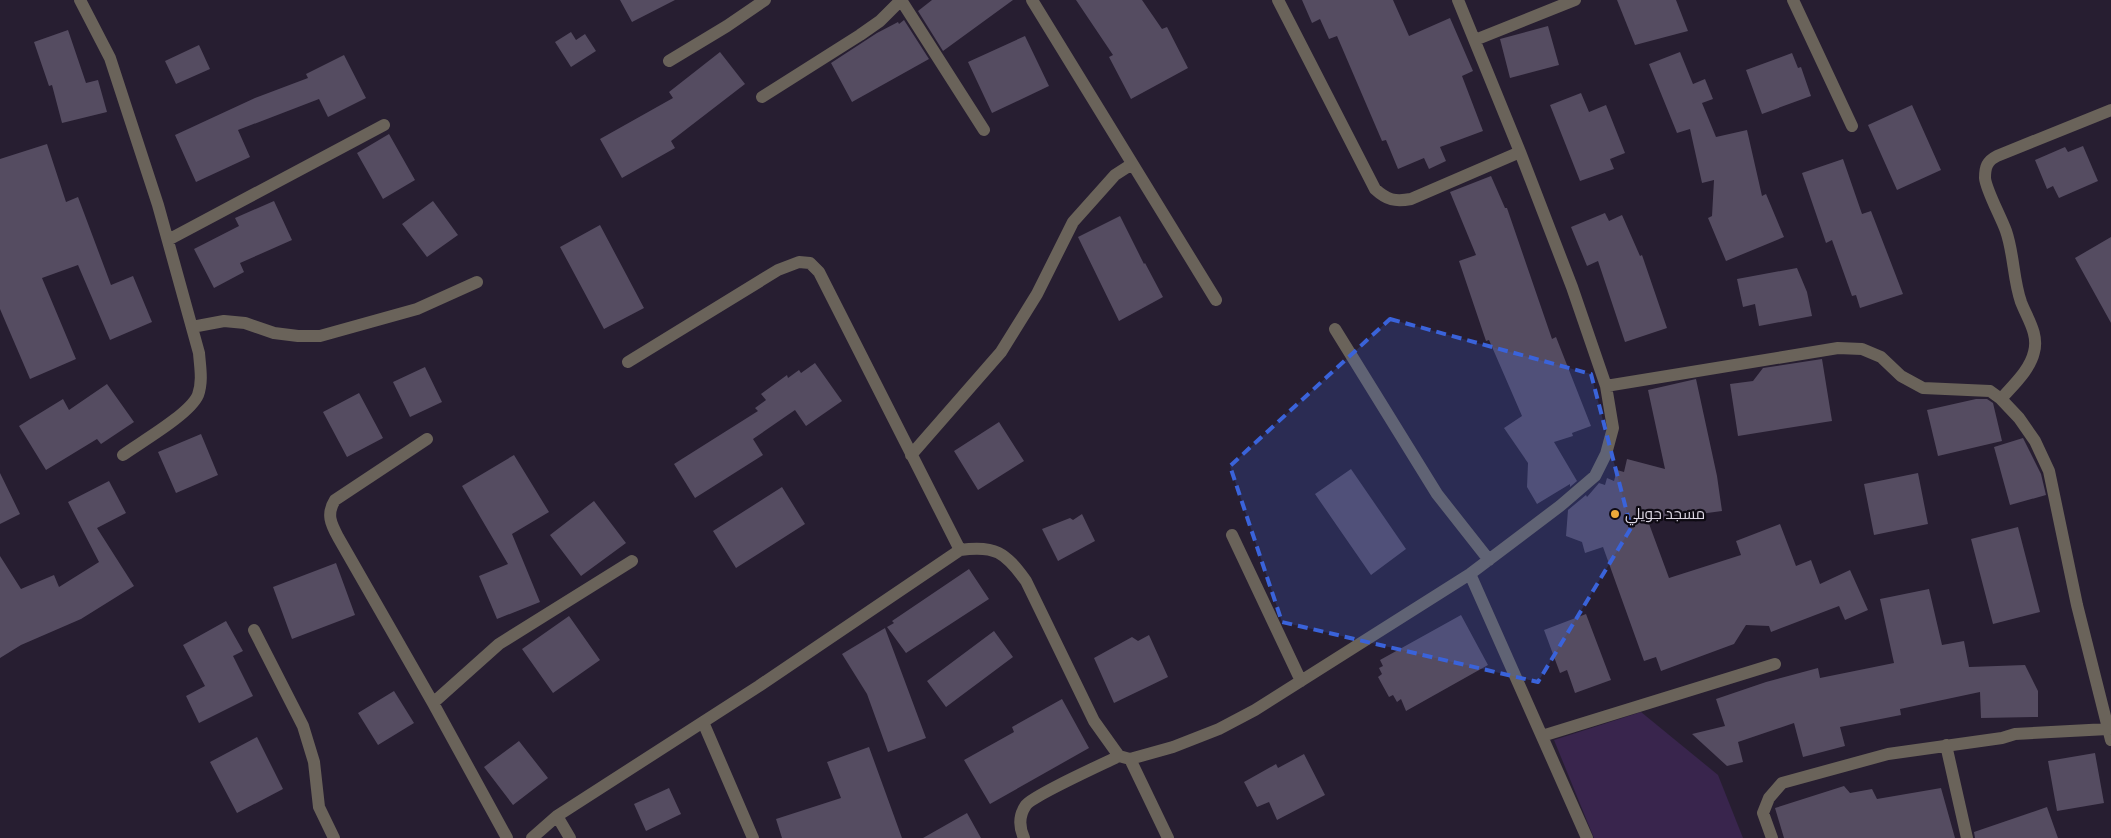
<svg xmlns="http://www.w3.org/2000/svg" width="2111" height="838" viewBox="0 0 2111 838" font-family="'Roboto Serif',Cairo,serif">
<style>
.green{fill:#39254d}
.building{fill:#554c61}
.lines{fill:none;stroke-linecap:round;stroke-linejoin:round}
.minor{stroke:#6a635a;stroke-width:12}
.marked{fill:#3a63da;fill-opacity:0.2;stroke:#3a63da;stroke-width:4;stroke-dasharray:10 6;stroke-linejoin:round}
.poi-dot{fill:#eca93a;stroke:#0e0a13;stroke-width:2}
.labels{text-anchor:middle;stroke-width:4.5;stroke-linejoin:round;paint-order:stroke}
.poi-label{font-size:15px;fill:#ded8e5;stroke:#0e0a13;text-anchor:start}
</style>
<rect width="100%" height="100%" fill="#271e31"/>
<path class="green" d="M 1641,712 L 1718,775 L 1743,838 L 1594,838 L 1554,740 Z"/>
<path class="building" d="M 620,0 L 675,0 L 632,22 Z
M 932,0 L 1013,0 L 943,51 L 918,11 Z
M 1076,0 L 1142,0 L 1162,29 L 1167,27 L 1188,68 L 1131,99 L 1109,57 L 1113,55 Z
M 1302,0 L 1393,0 L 1409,36 L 1450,18 L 1473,71 L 1462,76 L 1483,131 L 1440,147 L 1446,161 L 1429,169 L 1424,158 L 1398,169 L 1386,140 L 1382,141 L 1337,36 L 1329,39 L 1320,19 L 1312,23 Z
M 1617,0 L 1676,0 L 1688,31 L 1635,45 Z
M 904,20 L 929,59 L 852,102 L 831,63 L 877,33 L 898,22 L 899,24 Z
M 1548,26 L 1559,65 L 1510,78 L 1500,39 Z
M 68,30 L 86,83 L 98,80 L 107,112 L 62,123 L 52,85 L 49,86 L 34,42 Z
M 571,32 L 576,40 L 585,34 L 596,51 L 571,67 L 555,42 Z
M 1025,36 L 1049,86 L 992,113 L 968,62 Z
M 199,45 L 210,69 L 176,84 L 165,61 Z
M 720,52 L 745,84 L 671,141 L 675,148 L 622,178 L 600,139 L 673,98 L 669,92 Z
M 1680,52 L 1693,84 L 1705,79 L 1713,99 L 1702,103 L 1716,137 L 1747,130 L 1762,196 L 1766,194 L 1784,237 L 1726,261 L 1708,218 L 1712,216 L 1714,180 L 1702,183 L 1690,129 L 1677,133 L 1649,64 Z
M 1792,53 L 1798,68 L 1801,67 L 1811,96 L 1762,114 L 1746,70 Z
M 344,55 L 366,98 L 328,117 L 319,99 L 238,130 L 250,157 L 196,182 L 175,135 L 255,98 L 308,78 L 306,74 Z
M 1581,93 L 1589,112 L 1606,105 L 1625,153 L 1610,159 L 1614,169 L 1580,181 L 1550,105 Z
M 1912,105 L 1941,170 L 1897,190 L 1868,125 Z
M 389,134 L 415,180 L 383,199 L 357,153 Z
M 47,144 L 66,202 L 78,197 L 111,285 L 133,276 L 152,322 L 110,340 L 78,265 L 42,278 L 76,359 L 30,379 L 0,309 L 0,159 Z
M 2083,146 L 2098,181 L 2059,198 L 2053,186 L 2047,189 L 2035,160 L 2065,147 L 2068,152 Z
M 1843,159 L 1862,214 L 1871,211 L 1903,294 L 1860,308 L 1856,295 L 1852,296 L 1832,240 L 1826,243 L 1802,173 Z
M 1491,176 L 1505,208 L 1507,208 L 1552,339 L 1556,337 L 1591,426 L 1572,433 L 1573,436 L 1554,442 L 1577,481 L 1570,487 L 1570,484 L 1537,504 L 1527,487 L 1528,463 L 1504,428 L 1522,416 L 1489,340 L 1486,341 L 1459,261 L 1476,255 L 1450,192 Z
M 274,201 L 292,240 L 240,263 L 244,272 L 214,288 L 194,249 L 239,226 L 235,218 Z
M 433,201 L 458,235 L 427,257 L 402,224 Z
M 1605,213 L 1609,221 L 1622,215 L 1640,256 L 1642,255 L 1667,328 L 1625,342 L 1598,261 L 1587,266 L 1571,227 Z
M 1120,216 L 1144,264 L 1145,263 L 1163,297 L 1119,321 L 1078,237 Z
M 600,225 L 644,308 L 604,329 L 560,247 Z
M 2111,237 L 2111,323 L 2075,258 Z
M 1797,268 L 1807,292 L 1812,316 L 1759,326 L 1755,304 L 1743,307 L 1737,279 Z
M 1822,359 L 1832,421 L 1738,436 L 1730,384 L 1753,381 L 1763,368 Z
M 815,363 L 842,401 L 806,426 L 795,410 L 753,439 L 763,455 L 695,498 L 674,464 L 758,411 L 755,408 L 766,400 L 761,394 L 787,375 L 788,378 L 799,370 L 801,373 Z
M 425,367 L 442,402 L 410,417 L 393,382 Z
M 1696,379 L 1717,476 L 1722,511 L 1648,521 L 1669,578 L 1741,555 L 1736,541 L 1780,524 L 1796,566 L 1811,560 L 1820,584 L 1850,570 L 1868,610 L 1845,620 L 1839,606 L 1771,632 L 1769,626 L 1746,625 L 1734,644 L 1661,671 L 1656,657 L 1644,661 L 1603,547 L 1585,553 L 1582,542 L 1566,536 L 1568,510 L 1586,495 L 1587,497 L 1599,483 L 1605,485 L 1607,478 L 1614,481 L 1617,470 L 1624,472 L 1627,459 L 1665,469 L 1648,390 Z
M 107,384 L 134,422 L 101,444 L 97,439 L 46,470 L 19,426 L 63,399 L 69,410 Z
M 359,393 L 383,438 L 347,457 L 323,412 Z
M 1976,399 L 1987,399 L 1993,403 L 2002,441 L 1938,456 L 1927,410 Z
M 999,422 L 1024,461 L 978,490 L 954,451 Z
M 201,434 L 218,475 L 176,493 L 158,452 Z
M 2023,438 L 2041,474 L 2046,495 L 2010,505 L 1994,447 Z
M 514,455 L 549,512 L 512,534 L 540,602 L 497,619 L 479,576 L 508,564 L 462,486 Z
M 1351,469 L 1406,549 L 1371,575 L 1315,494 Z
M 0,473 L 20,514 L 0,524 Z
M 1918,473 L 1928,524 L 1874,535 L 1864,484 Z
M 109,481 L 126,513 L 97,528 L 134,586 L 81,619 L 21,645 L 0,658 L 0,556 L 21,589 L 54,575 L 59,587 L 99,562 L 68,502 Z
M 782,487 L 805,524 L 736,568 L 713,531 Z
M 594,501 L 626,543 L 581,576 L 550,535 Z
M 1082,514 L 1095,541 L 1058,561 L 1042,529 L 1070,518 L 1073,520 Z
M 2018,527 L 2040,612 L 1993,624 L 1971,539 Z
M 336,563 L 355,615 L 292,639 L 273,587 Z
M 969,569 L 989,599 L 906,653 L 887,627 L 894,623 L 892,621 Z
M 1929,589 L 1942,645 L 1964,641 L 1969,667 L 2025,665 L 2038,691 L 2038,717 L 1981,718 L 1980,692 L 1900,709 L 1901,715 L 1840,727 L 1845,746 L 1803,757 L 1794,723 L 1738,742 L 1743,762 L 1727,766 L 1692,734 L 1725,726 L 1716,699 L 1766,682 L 1818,668 L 1820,678 L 1894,663 L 1880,599 Z
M 1586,614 L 1611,680 L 1575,693 L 1567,670 L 1560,673 L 1544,630 Z
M 1461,615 L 1488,665 L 1406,711 L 1401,699 L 1397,702 L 1393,695 L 1389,697 L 1378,677 L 1382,674 L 1379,668 L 1383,666 L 1380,660 Z
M 569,616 L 600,660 L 553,693 L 522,649 Z
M 226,621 L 243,651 L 233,656 L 253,696 L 199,723 L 186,696 L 205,686 L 183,645 Z
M 885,628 L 926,738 L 888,752 L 867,694 L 842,654 Z
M 994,631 L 1013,657 L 946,707 L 927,681 Z
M 1149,635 L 1168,677 L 1114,703 L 1094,658 L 1132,637 L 1138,641 Z
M 394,691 L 414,723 L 378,745 L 358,713 Z
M 1062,699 L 1089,748 L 990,804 L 964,760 L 1014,732 L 1012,727 Z
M 257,737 L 283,789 L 237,813 L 210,762 Z
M 519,741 L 548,778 L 513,805 L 484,767 Z
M 869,747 L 902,838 L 782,838 L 776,819 L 841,798 L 827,762 Z
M 2095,753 L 2104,803 L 2057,811 L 2048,761 Z
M 1304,754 L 1325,795 L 1277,820 L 1269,802 L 1257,807 L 1244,782 L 1276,764 L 1278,768 Z
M 1844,786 L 1850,793 L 1872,789 L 1877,799 L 1941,788 L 1955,838 L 1784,838 L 1775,808 Z
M 669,788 L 681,814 L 646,831 L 634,804 Z
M 2047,807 L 2058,838 L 1975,838 L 1974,832 Z
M 967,813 L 981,838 L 923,838 Z"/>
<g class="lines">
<path class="minor" d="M 80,0 L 110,58 L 158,205 L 199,353 C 200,367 203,381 198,395 C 190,414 141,442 123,455
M 901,0 L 984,130
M 1032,0 L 1216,300
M 1278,0 L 1375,189 C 1387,200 1395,202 1411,199 L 1520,152
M 1793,0 L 1852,126
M 1475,40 L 1575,0
M 669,61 L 727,26 L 765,0
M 762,97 L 860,35 L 880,21 L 901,0
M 168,240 L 384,125
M 192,327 L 224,321 L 245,323 L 274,333 L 298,336 L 320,336 L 417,309 L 477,282
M 1335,329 L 1437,494 L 1489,560
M 628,362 L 778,270 L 799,262 L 810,263 L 819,272 L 960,550
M 1606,386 L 1838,348 L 1862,349 L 1881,357 L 1901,376 L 1923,388 L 1990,391 L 2001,399 L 2019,418 L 2035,441 L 2049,471 L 2077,605 L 2111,740
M 2001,399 C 2013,385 2030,370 2034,352 C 2039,334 2027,318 2021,302 C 2013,279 2014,254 2006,231 C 2001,217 1986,190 1985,178 C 1985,167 1987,161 1997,156 L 2111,110
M 427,439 L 335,500 C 326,514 331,524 338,537 L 433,703 L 507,838
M 911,455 L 1001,352 L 1037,294 L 1073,222 L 1115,175 L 1132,164
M 1232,535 L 1301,681
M 1470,574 L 1587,838
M 254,630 L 303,726 L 314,762 L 319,807 L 334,838
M 433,703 L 499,644 L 632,561
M 703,722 L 753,838
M 1542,736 L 1775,664
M 1946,745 L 1967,838
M 1130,759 L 1168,838
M 557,816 L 570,838
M 532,838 L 557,816 L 759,686 L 960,550 C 995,545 1005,552 1026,581 L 1094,721 L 1119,756 L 1130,759 L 1173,747 L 1219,729 L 1255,710 L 1470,574 L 1560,506 L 1595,476 L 1606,454 L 1613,428 L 1606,386 L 1572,287 L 1520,152 L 1458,0
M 1024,838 C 1019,827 1019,815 1026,805 C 1034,795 1103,764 1119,756
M 1772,838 L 1763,813 L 1769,798 L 1782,783 L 1888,754 L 2002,738 L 2015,734 L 2108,729"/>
</g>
<path class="marked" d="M 1390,319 L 1591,374 L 1631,528 L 1538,682 L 1282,622 L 1230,466 Z"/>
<circle class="poi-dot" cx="1615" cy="514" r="5"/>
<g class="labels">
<g class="poi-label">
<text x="1625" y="519">مسجد جويلي</text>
</g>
</g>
</svg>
